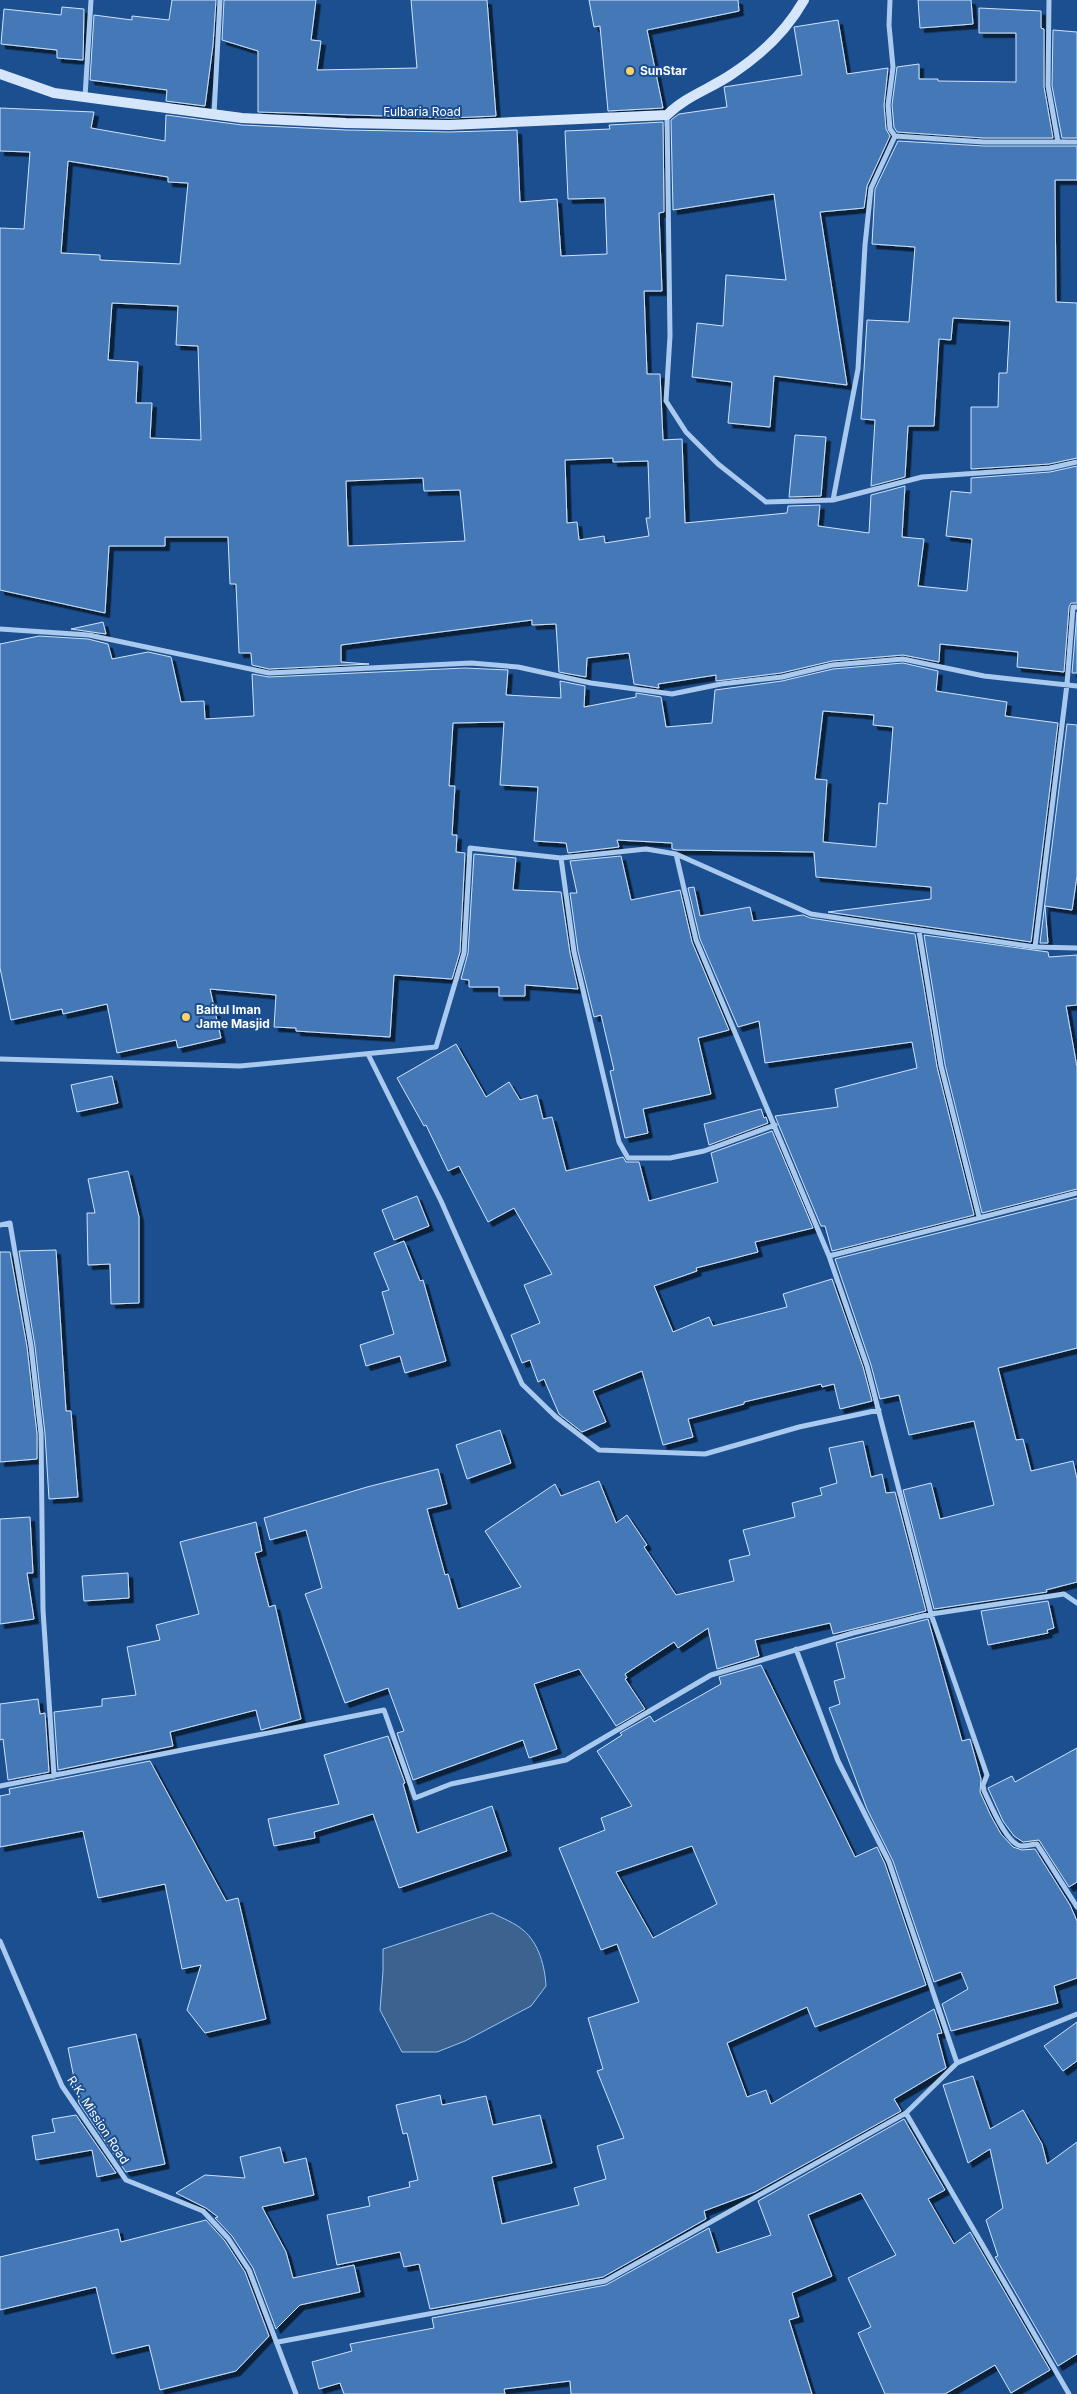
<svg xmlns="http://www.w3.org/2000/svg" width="1077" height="2394" viewBox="0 0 1077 2394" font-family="Inter,sans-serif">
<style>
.water{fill:#3c6290;stroke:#9cc4f0}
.building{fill:#4478b7;stroke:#cfe3fa;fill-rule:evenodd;filter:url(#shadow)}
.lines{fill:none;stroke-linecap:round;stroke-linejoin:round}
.minor{stroke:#a9c9ee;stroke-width:5}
.secondary{stroke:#d6e6fa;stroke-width:10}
.poi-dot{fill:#ffd166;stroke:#1b4f8f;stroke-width:2}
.labels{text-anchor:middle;stroke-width:4;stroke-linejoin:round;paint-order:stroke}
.poi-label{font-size:12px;font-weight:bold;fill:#fff;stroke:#1b4f8f;text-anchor:start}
.street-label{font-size:12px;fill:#fff;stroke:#1b4f8f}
</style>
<defs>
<filter id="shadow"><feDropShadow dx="4.5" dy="4.5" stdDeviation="0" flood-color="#0009"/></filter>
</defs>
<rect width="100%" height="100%" fill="#1b4f8f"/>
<path class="water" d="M 492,1913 C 502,1918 515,1923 523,1930 C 539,1943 545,1967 546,1986 L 531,2006 L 465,2041 L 437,2052 L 402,2052 L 380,2010 L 383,1971 L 383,1949 Z"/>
<path class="building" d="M 172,0 L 216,0 L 213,45 L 205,106 L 166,101 L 167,90 L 90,80 L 94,15 L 132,20 L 132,16 L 169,20 Z
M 224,0 L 316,0 L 311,40 L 321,41 L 317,70 L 417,68 L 411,0 L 487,0 L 496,116 L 449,118 L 258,112 L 258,51 L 222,40 Z
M 589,0 L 738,0 L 739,11 L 647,30 L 663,108 L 608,111 L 600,26 L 594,27 Z
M 918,0 L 971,0 L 973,24 L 920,28 Z
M 62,7 L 84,9 L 83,60 L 57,58 L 57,50 L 1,44 L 4,9 L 61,15 Z
M 979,8 L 1041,11 L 1041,28 L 1044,29 L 1044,87 L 1053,138 L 984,138 L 897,132 L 894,127 L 892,105 L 897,67 L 919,64 L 919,79 L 938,79 L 938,81 L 1016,82 L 1016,33 L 979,33 Z
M 838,20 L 847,74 L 888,68 L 884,105 L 886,129 L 890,136 L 867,186 L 864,208 L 820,212 L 847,385 L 774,376 L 770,427 L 728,423 L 732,382 L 692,377 L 697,323 L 723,326 L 726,275 L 786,280 L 774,194 L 673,210 L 671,120 L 679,114 L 727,107 L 724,87 L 802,75 L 794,27 Z
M 1053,30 L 1077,32 L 1077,138 L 1062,138 L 1052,86 Z
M 0,108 L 94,112 L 91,128 L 165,141 L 166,115 L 242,125 L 346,130 L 449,132 L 517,130 L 520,202 L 557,199 L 561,256 L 607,254 L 605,198 L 568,199 L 565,131 L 610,129 L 609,125 L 663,122 L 664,212 L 659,213 L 662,291 L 644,291 L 647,374 L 660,374 L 663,440 L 682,439 L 685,523 L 787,513 L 788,506 L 820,505 L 818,526 L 869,533 L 871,495 L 905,486 L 902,537 L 924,539 L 918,586 L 967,591 L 972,539 L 946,536 L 951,491 L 971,493 L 971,478 L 1050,472 L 1077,466 L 1077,603 L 1071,603 L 1069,607 L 1064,672 L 1017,667 L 1018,652 L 940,644 L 939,662 L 903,655 L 832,661 L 781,673 L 716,681 L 716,675 L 658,684 L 659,688 L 634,684 L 629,653 L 587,658 L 586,677 L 559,672 L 556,624 L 532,625 L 532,620 L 341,645 L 341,662 L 369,664 L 269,669 L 252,665 L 251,653 L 239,653 L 236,584 L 230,584 L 228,537 L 165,537 L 165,546 L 109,546 L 105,613 L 0,590 L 0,228 L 24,229 L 30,152 L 0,151 ZM 68,161 L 168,177 L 168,182 L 188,183 L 180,264 L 100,260 L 100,255 L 61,253 ZM 112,303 L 178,306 L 176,345 L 198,346 L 201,440 L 150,438 L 152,403 L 136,403 L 138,362 L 108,360 ZM 613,458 L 613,462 L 648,461 L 650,518 L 646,518 L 649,536 L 605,543 L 604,536 L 579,540 L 577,522 L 567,523 L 565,460 ZM 423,478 L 424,491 L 460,490 L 465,541 L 348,546 L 346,481 Z
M 898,141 L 984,146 L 1077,146 L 1077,180 L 1055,180 L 1056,302 L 1077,303 L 1077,458 L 1049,464 L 971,469 L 971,407 L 998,407 L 999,373 L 1007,373 L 1010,321 L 953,318 L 951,340 L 939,339 L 934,426 L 908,426 L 905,477 L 871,486 L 875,420 L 861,419 L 867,320 L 909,322 L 915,247 L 872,244 L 875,189 Z
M 795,435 L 826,437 L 821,496 L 789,497 Z
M 1077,612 L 1077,673 L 1072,673 Z
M 103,622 L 106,634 L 71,629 Z
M 39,636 L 88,639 L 108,644 L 112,659 L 148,652 L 171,657 L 181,702 L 204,701 L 205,719 L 254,716 L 252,674 L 269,677 L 465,668 L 508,670 L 506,695 L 561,698 L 560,681 L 585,686 L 584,707 L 636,697 L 636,693 L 661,697 L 666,727 L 712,723 L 715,690 L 782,681 L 833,669 L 903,663 L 938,671 L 936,691 L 1007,702 L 1005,716 L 1058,723 L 1031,942 L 828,912 L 931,899 L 931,887 L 816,877 L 814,852 L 677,850 L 672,849 L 672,843 L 617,840 L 619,847 L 568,853 L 566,843 L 534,841 L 538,787 L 500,785 L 504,722 L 453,723 L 449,786 L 455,786 L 452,835 L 457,835 L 456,852 L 465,853 L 460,952 L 452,979 L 394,975 L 390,1037 L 296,1031 L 296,1028 L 274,1027 L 276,995 L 210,989 L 221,1038 L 178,1048 L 176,1040 L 117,1053 L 107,1004 L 63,1014 L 62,1009 L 11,1020 L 0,968 L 0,644 ZM 823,711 L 874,715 L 873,725 L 893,727 L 887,804 L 879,803 L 876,847 L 823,842 L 827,780 L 815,779 Z
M 1067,724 L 1077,725 L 1077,876 L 1072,910 L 1045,906 L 1048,943 L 1040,943 Z
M 474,854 L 516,858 L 513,890 L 561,892 L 570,953 L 578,989 L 525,985 L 525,996 L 499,996 L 499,987 L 469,987 L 469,980 L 461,979 L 468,953 Z
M 621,856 L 631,900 L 680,890 L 692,942 L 729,1030 L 698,1038 L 711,1094 L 643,1109 L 648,1133 L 625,1138 L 610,1071 L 614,1070 L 601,1015 L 594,1017 L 578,951 L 570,893 L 577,893 L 570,861 Z
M 694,887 L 700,916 L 750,907 L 753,921 L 803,915 L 810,918 L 915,934 L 937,1067 L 974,1215 L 832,1251 L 825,1226 L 821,1226 L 775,1116 L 838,1107 L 835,1089 L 917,1068 L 912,1042 L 765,1063 L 759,1021 L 738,1027 L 700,939 L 688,888 Z
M 924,935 L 1048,952 L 1049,957 L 1077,955 L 1077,1005 L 1066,1006 L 1077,1067 L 1077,1189 L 982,1213 L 945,1065 Z
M 456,1044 L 486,1097 L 509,1082 L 520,1100 L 537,1095 L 543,1119 L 552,1117 L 566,1171 L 623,1157 L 626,1162 L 639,1162 L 649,1201 L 718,1182 L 711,1153 L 772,1131 L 813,1228 L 755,1242 L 758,1252 L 696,1268 L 697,1271 L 654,1286 L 673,1332 L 709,1317 L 713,1326 L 787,1307 L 783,1294 L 832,1279 L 863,1367 L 872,1401 L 840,1409 L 834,1384 L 822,1387 L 821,1384 L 744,1402 L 744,1404 L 688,1419 L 693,1437 L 663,1445 L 642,1371 L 593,1391 L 606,1422 L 582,1432 L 559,1414 L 544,1379 L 538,1382 L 530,1360 L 522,1363 L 511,1335 L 540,1323 L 524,1285 L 552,1274 L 514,1208 L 488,1222 L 459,1166 L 448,1171 L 426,1125 L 424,1126 L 397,1078 Z
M 112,1076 L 118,1103 L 77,1112 L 71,1085 Z
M 761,1109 L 764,1118 L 766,1117 L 768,1123 L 709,1145 L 704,1124 Z
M 128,1171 L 139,1217 L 139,1303 L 111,1304 L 110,1264 L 88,1265 L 87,1213 L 95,1213 L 88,1179 Z
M 417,1196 L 429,1226 L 394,1240 L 382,1210 Z
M 1077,1198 L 1077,1348 L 998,1368 L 1016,1440 L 1023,1439 L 1031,1471 L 1073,1461 L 1077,1479 L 1077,1582 L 1046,1590 L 1047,1592 L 934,1609 L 903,1490 L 931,1483 L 940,1519 L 994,1505 L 974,1421 L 909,1435 L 899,1395 L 880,1399 L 871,1365 L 835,1259 Z
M 404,1241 L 420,1281 L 423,1280 L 446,1361 L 405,1373 L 400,1356 L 366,1366 L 360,1345 L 394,1334 L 382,1292 L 389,1290 L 374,1253 Z
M 56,1250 L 66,1411 L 71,1411 L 78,1497 L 49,1499 L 45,1434 L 35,1346 L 19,1251 Z
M 0,1252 L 10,1252 L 27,1347 L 37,1434 L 37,1459 L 0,1462 Z
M 500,1430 L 511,1463 L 467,1479 L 456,1445 Z
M 863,1441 L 871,1477 L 882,1474 L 886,1493 L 895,1492 L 926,1611 L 833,1634 L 830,1623 L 755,1640 L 759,1656 L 717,1669 L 708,1628 L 678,1648 L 674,1642 L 625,1674 L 627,1678 L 625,1679 L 645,1709 L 616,1726 L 579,1669 L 534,1684 L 557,1749 L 529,1758 L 523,1740 L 413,1780 L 397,1733 L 404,1731 L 388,1688 L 345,1703 L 305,1594 L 322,1588 L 306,1530 L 270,1540 L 264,1518 L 367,1487 L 438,1469 L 447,1504 L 427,1509 L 445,1575 L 448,1574 L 458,1609 L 521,1587 L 485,1531 L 555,1484 L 561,1496 L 599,1481 L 616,1523 L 627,1515 L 647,1545 L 644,1547 L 676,1595 L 734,1581 L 729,1560 L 750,1555 L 743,1530 L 795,1517 L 792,1503 L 822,1495 L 820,1488 L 837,1483 L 829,1448 Z
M 30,1517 L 33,1573 L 27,1573 L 34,1619 L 0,1624 L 0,1519 Z
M 256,1522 L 262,1551 L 255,1553 L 269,1607 L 275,1605 L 301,1719 L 261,1730 L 256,1710 L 170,1732 L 173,1746 L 58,1770 L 54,1712 L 102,1706 L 102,1699 L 136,1695 L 127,1647 L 160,1640 L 156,1625 L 199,1614 L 180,1542 Z
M 128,1573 L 129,1598 L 84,1601 L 82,1576 Z
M 1048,1601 L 1054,1628 L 1047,1630 L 1048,1633 L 988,1645 L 981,1611 Z
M 928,1619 L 962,1741 L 970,1739 L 981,1779 L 980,1792 L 991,1816 L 1001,1834 L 1013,1847 L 1022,1850 L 1035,1849 L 1070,1905 L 1077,1921 L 1077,1978 L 1054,1986 L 1058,2003 L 951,2031 L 942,2004 L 968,1989 L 961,1972 L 934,1982 L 893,1861 L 867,1809 L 829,1708 L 840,1704 L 834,1681 L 845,1678 L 836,1643 Z
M 761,1665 L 855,1857 L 877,1847 L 885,1864 L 926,1985 L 815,2027 L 807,2007 L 727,2043 L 747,2097 L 766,2090 L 771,2104 L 934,2009 L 942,2033 L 937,2034 L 946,2068 L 894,2099 L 901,2111 L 755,2192 L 704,2211 L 706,2219 L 603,2277 L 430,2309 L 419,2264 L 404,2267 L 400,2252 L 337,2265 L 327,2215 L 370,2206 L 368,2197 L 410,2187 L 409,2182 L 418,2180 L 407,2133 L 403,2134 L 396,2105 L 440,2095 L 442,2105 L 486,2096 L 493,2125 L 540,2115 L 552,2163 L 492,2177 L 502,2224 L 579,2205 L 574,2188 L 606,2179 L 597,2146 L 624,2138 L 597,2071 L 603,2069 L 588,2018 L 639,2002 L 617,1944 L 601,1950 L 559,1848 L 605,1830 L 601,1818 L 632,1806 L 597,1751 L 622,1735 L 620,1733 L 650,1716 L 654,1722 L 721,1684 L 719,1677 ZM 692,1846 L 717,1904 L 653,1938 L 616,1872 Z
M 38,1699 L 40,1714 L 45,1713 L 49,1772 L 8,1780 L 3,1739 L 0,1740 L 0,1704 Z
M 388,1736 L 405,1783 L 403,1784 L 417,1833 L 492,1806 L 507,1851 L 399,1888 L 373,1814 L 314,1832 L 315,1838 L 274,1846 L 268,1819 L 339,1804 L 324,1755 Z
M 1077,1748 L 1077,1882 L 1069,1887 L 1039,1840 L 1023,1842 L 1014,1836 L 1003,1821 L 988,1788 L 1012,1776 L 1015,1782 Z
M 150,1761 L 226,1901 L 238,1898 L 266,2019 L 205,2033 L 187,2010 L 201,1965 L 182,1969 L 165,1884 L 98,1898 L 83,1831 L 0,1847 L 0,1796 L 10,1794 L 9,1789 Z
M 1077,2022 L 1077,2061 L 1063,2071 L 1044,2046 Z
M 136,2034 L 165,2164 L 126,2172 L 79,2103 L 68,2048 Z
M 973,2076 L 990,2129 L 1023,2110 L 1042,2144 L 1047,2164 L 1077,2142 L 1077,2354 L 1058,2366 L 995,2257 L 998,2256 L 986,2220 L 1003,2208 L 990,2149 L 968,2163 L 943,2085 Z
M 76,2115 L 116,2173 L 97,2177 L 92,2150 L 36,2160 L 32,2136 L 55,2132 L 52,2119 Z
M 904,2119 L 945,2190 L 928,2199 L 954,2244 L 970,2232 L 1050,2370 L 1011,2393 L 995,2365 L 945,2394 L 885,2394 L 858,2333 L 871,2327 L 848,2278 L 896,2255 L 861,2193 L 808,2215 L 832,2276 L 792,2293 L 799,2317 L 789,2320 L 812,2394 L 571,2394 L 570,2381 L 504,2389 L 505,2394 L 344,2394 L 340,2383 L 319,2389 L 312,2362 L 352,2351 L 350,2344 L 434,2328 L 432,2318 L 606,2285 L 709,2228 L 717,2253 L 771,2235 L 758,2201 Z
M 280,2147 L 284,2163 L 306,2158 L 314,2195 L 262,2207 L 286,2252 L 293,2278 L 354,2265 L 360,2292 L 300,2305 L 276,2329 L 253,2268 L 232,2236 L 215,2218 L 218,2217 L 206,2208 L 176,2193 L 205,2175 L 245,2178 L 240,2157 Z
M 206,2220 L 225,2241 L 245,2272 L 269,2336 L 236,2371 L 160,2390 L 149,2345 L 112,2354 L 96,2287 L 0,2310 L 0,2257 L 118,2229 L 121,2242 Z"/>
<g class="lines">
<path class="minor" d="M 890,0 L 889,25 L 893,67 L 888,105 L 890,129 L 895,136 L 984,142 L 1077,142
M 1049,0 L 1048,86 L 1058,142
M 85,97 L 91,0
M 214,114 L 220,0
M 667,115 L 670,336 L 666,401 L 686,432 L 718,464 L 766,502 L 833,500 L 922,477 L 1050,468 L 1077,462
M 833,500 L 858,369 L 865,245 L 871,188 L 895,136
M 0,629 L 89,635 L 269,673 L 471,663 L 518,667 L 591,683 L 672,694 L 721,684 L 782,677 L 832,665 L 903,659 L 984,676 L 1077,686
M 676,854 L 696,940 L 829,1256 L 867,1366 L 931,1614 L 987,1775 L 983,1785 L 984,1791 C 990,1803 1007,1846 1022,1846 C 1027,1846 1032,1844 1037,1844 L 1077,1907
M 561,858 L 574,952 L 619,1142 L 628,1158 L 670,1158 L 704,1151 L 775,1125
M 919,931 L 941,1066 L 979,1217
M 1035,947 L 1067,684 L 1073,607 L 1077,607
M 368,1054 L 441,1201 L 522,1384 L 556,1417 L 599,1450 L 705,1454 L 799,1427 L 879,1410
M 0,1059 L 240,1066 L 436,1047 L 464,953 L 470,848 L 561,858 L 646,849 L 676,854 L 811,914 L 1035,947 L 1077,948
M 0,1225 L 10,1223 L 31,1346 L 41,1434 L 43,1610 L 54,1776
M 829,1256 L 1077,1193
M 796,1649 L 838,1761 L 889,1862 L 957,2063
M 0,1786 L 384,1710 L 415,1798 L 451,1784 L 566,1760 L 711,1675 L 853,1633 L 931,1614 L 1064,1594 L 1077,1603
M 0,1941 L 62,2086 L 126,2180 L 203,2211 L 228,2238 L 249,2270 L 296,2394
M 906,2113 L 1069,2394
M 278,2342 L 605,2281 L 906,2113 L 957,2063 L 1077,2014"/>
<path class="secondary" d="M 0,74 L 54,93 L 242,118 L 346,123 L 449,125 L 667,115 C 686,96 710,89 732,74 C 761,55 787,30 804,0"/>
</g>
<g class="poi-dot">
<circle cx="630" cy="71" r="5"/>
<circle cx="186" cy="1017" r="5"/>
</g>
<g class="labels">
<g class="poi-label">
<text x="640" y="75">SunStar</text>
<text x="196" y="1014">Baitul Iman<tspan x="196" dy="14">Jame Masjid</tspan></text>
</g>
<g class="street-label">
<text x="422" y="116">Fulbaria Road</text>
<text transform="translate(98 2120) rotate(57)" y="4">R.K. Mission Road</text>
</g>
</g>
</svg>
